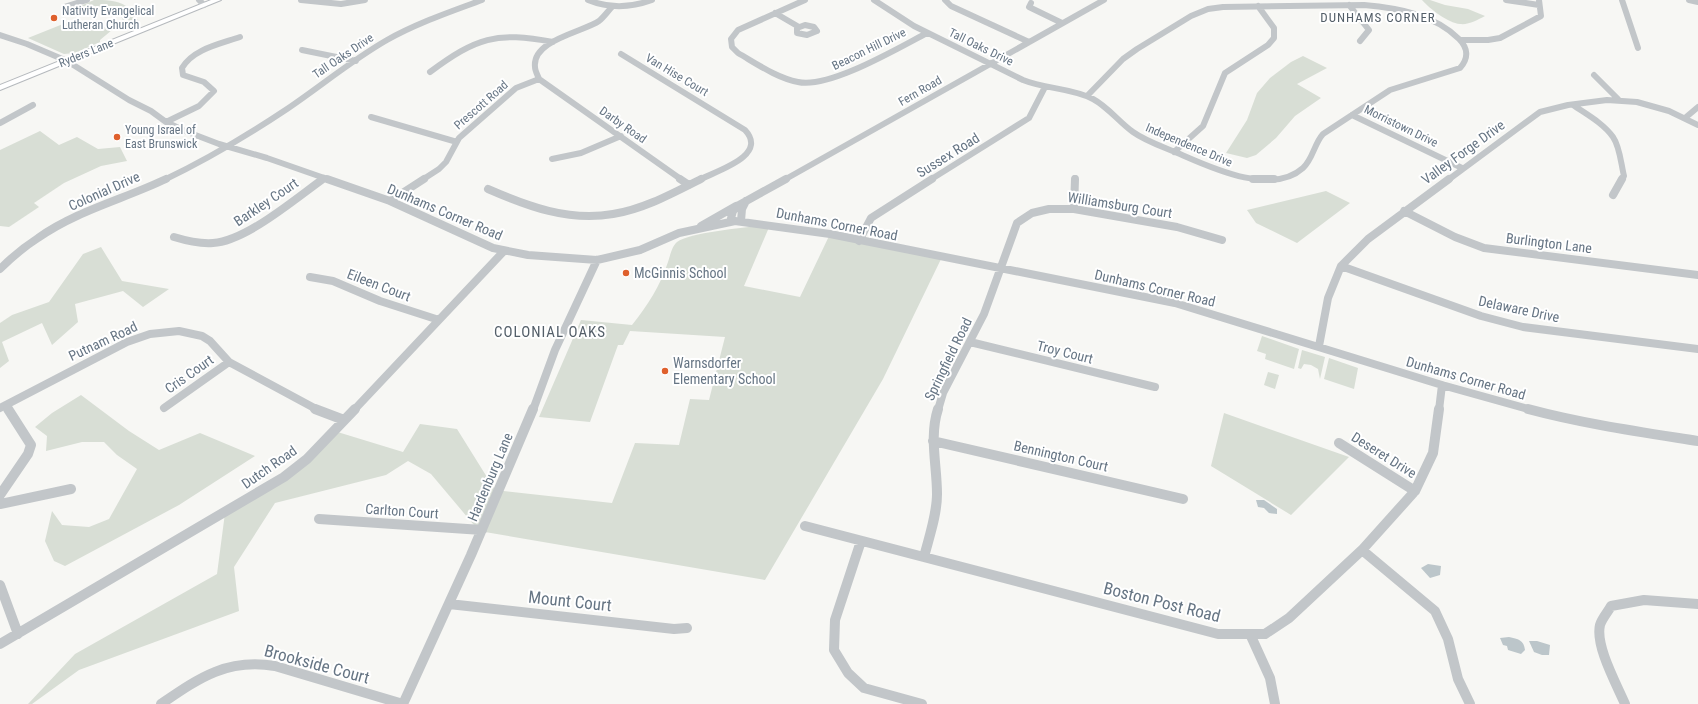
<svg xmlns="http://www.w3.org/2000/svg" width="1698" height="704" viewBox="0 0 1698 704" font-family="'Roboto Condensed',sans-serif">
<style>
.green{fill:#d8ded5}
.water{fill:#bcc6ca}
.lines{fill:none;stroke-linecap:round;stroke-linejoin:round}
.major-casing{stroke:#b5b9bd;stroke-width:2}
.minor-far2{stroke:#c2c6c9;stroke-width:6}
.minor-far1{stroke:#c2c6c9;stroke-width:8}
.minor{stroke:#c2c6c9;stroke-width:10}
.major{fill:#fff;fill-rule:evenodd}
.poi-dot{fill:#df602c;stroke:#fff;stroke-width:1.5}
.labels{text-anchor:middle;stroke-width:4;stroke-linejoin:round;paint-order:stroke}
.far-poi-label{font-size:12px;fill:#667584;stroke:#fff;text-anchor:start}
.far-street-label{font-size:12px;fill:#667584;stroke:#fff}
.far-neighbourhood-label{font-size:13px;letter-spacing:1px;fill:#545f69;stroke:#fff}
.street-label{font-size:14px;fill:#667584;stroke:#fff}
.poi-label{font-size:14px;fill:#667584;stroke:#fff;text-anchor:start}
.neighbourhood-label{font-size:15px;letter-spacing:1px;fill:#545f69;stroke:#fff}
.near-street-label{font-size:17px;fill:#667584;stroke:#fff}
</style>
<rect width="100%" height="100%" fill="#f7f7f4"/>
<path class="green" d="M 94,0 C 105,0 117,0 126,6 C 131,11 134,16 139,21 L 139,27 L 127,30 L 117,6 L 103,6 L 75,16 L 66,12 Z
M 1422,0 L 1430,0 L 1445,5 L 1468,9 L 1485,16 C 1477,20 1469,25 1460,24 C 1448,23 1430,9 1422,0 Z
M 68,22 L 69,26 L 90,24 L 89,27 L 100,29 L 110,25 L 112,30 L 100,40 L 100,42 L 75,53 L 64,54 L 28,38 Z
M 1303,56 L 1327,68 L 1297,84 L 1321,98 L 1295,116 L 1276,138 L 1256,155 L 1247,158 L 1226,153 L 1247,120 L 1257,93 L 1270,78 L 1291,62 Z
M 40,131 L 59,145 L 77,137 L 98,149 L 120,147 L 127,161 L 101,166 L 64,183 L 34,203 L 39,207 L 9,227 L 0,226 L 0,150 Z
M 1326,191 L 1350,203 L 1297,243 L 1256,223 L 1247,210 Z
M 770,225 L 744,286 L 800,297 L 830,234 L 942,257 L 883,379 L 765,580 L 479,531 L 431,474 L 408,461 L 386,475 L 275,503 L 234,567 L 239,611 L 79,670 L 32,704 L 28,704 L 75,654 L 217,574 L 225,513 L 294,467 L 331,430 L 403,452 L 420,424 L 457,429 L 495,490 L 612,503 L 635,443 L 679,445 L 690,399 L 709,400 L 725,337 L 630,331 L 623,345 L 618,345 L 590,422 L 539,417 L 581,320 L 632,325 C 648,305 660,286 668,262 C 670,256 672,246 677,242 C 691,232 751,227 770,225 Z
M 101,247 L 122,281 L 169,289 L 143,307 L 123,291 L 75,304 L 78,322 L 52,345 L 42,323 L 2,342 L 9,361 L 0,368 L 0,323 L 12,315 L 49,302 L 83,254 Z
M 1262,336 L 1299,349 L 1294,369 L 1265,359 L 1266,354 L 1257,351 Z
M 1302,350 L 1325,357 L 1320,379 L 1318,369 L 1311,365 L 1304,364 L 1301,369 L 1298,368 Z
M 1329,358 L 1358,368 L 1354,389 L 1324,379 Z
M 1268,372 L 1279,375 L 1275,389 L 1264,385 Z
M 81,395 L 129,431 L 159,450 L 200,433 L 255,456 L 179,505 L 65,566 L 54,561 L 45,541 L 52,511 L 62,525 L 89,527 L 109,519 L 137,469 L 117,455 L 104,442 L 82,442 L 46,451 L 47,436 L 35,427 L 52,413 Z
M 1224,413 L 1349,457 L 1291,515 L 1211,466 Z"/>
<path class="water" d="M 1256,500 L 1264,500 L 1277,509 L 1277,514 L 1269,513 L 1264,508 L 1258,507 Z
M 1428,564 L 1441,566 L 1440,575 L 1430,578 L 1421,568 Z
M 1509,637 C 1518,639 1524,640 1525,650 L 1521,654 L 1508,650 L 1507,646 L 1503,645 L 1500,638 Z
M 1529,641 L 1537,641 L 1550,645 L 1549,655 L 1542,655 L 1534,652 Z"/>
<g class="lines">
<g class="major-casing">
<path id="major" d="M 211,0 L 221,0 L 0,90 L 0,85 Z"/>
</g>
<path class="minor-far2" d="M 199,0 L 204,5
M 301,0 L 341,4 L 365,0
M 588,0 C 610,9 630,8 652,0
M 805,0 L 738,30 L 731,39 L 732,47 L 738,53 C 757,64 777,78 798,82 C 829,89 898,48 927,33
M 874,0 L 914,26 L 1023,80 C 1045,89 1072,88 1093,99 C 1108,107 1119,122 1133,132 C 1147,142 1164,147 1180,154 C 1212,168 1272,196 1303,168 C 1313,159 1314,144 1323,134 L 1390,90 L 1460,68 C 1469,58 1468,48 1459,39 C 1434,14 1397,8 1364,5 L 1223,7 L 1208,9 L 1191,16 L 1137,49 L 1123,59 L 1087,96
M 945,0 L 951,6 L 1029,42
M 1506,0 L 1539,5
M 1622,0 L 1638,48
M 1689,0 L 1698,2
M 1031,3 L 1029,7 L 1062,23
M 1349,5 L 1369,30 L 1360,41
M 64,7 L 87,0
M 612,7 C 608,11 604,17 599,21 C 583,32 532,40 535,67 C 535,71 538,76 539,79 L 682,180
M 775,13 L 799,27
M 805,25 L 814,27 L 817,31 L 807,35 L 797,33 L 797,28 Z
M 0,35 L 27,44 L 67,61 L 129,100 L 151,111 L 166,122 L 185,131 L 219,144 L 267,158 L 330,180
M 1461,40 L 1488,40 L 1500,38 L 1541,16 L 1539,0
M 302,50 L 356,61
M 621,54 L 745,130 C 769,156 716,171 699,180
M 430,72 C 476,38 496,31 553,42
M 1594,75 L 1618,99
M 1573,105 C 1586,114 1603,123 1613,137 C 1620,147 1621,164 1624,176 L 1622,180
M 1352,115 L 1462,168
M 371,117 L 457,142
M 1685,118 L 1698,107
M 166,122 L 199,106 L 214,91 L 204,82 L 183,75 L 182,68 C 193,49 220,44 240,37
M 0,123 L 33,105
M 1174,152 L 1203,126 L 1225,73 L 1268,45 L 1274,38 L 1274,28 L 1258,6
M 552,159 L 581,153 L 621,136
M 164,180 C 206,160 248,135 287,109 C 321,86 352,60 387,40 C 417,23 450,12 482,0
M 321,180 L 324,178
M 422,180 L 439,169 L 446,162 L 459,138 L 516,88 L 539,79
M 784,180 L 1104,0
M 930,180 L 1029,118 L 1045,87
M 1075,180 L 1075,178
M 1448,180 L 1540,112 L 1568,105 L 1607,100 L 1637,102 L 1669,111 L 1698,125"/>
<path class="minor-far1" d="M 327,179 L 390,201 L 493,248 L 528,255 L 597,260 L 640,250 L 679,233 L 735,221 L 830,234 L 1175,303 L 1442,385 L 1532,410
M 680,179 L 689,185
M 1253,179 L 1274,179
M 488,189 C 527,206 569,222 613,214 C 644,209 673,193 701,179
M 1613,195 L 1622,179
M 390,201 L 424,179
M 1074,209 L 1075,179
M 1404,211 L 1455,237 L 1484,248 L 1698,275
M 741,221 L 742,209 L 746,201
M 730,222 L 733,211 L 739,205 L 786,179
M 701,226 L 736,206
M 174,237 C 187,241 200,244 213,243 C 246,241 295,199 323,179
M 859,241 L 871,218 L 932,179
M 1341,266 L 1481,316 L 1523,327 L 1698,349
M 0,269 C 12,257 24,247 38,238 C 76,211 124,199 166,179
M 310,277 L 333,281 L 380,301 L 439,320
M 970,342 L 1155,387
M 1319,346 L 1328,298 L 1341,266 L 1368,239 L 1449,179
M 6,405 L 9,410
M 0,408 L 127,342 L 150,334 L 179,331 L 202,336 L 210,341 L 229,362 L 318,410
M 164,408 L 229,362
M 354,410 L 504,251
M 533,410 L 555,350 L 597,260
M 938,410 L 943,393 L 984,314 L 1017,223 L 1032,213 L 1049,209 L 1074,209 L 1177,227 L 1222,240
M 1439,410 L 1442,385"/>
<path class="minor" d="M 315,409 L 344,420
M 1528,409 C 1584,424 1641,432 1698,441
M 933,441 L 1183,499
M 1339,443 L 1415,491
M 0,495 L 28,454 L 31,445 L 8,409
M 0,504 L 71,489
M 319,519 L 482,530
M 805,526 L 1218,634 L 1265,634 L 1289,618 L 1362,550 L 1415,491 L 1433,453 L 1439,409
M 861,541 L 835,620 L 834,650 L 848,673 L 864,688 L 922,704
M 1362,550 L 1435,611 L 1448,639 L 1458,679 L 1470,704
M 924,557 C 929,537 937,515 937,494 C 937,465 929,437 938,409
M 0,585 L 18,634
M 449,604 L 674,629 L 687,628
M 1250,634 L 1270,678 L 1275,704
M 0,644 L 284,477 L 307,459 L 355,409
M 161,704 C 199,678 227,658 275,666 L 403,704 L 471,555 L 533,409
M 1625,704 C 1617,685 1595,646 1600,625 C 1602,618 1608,612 1611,606 L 1644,600 L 1698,604"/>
<use href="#major" class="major"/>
</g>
<g class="poi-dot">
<circle cx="54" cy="18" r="4"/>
<circle cx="117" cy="137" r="4"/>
<circle cx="626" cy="273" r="4"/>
<circle cx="665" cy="371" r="4"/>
</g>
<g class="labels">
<g class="far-poi-label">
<text x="62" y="15">Nativity Evangelical<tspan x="62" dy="14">Lutheran Church</tspan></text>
<text x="125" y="134">Young Israel of<tspan x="125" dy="14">East Brunswick</tspan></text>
</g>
<g class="far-street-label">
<text transform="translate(981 47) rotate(26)" y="4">Tall Oaks Drive</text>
<text transform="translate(869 49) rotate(-26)" y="4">Beacon Hill Drive</text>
<text transform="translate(86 53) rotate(-22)" y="4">Ryders Lane</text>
<text transform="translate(343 56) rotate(-34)" y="4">Tall Oaks Drive</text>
<text transform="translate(677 75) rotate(31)" y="4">Van Hise Court</text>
<text transform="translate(920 91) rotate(-30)" y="4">Fern Road</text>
<text transform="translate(481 105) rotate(-41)" y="4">Prescott Road</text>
<text transform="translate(623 125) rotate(35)" y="4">Darby Road</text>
<text transform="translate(1401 126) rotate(26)" y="4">Morristown Drive</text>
<text transform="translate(1189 145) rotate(23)" y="4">Independence Drive</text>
</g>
<g class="far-neighbourhood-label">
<text x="1378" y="22">DUNHAMS CORNER</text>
</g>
<g class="street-label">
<text transform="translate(1463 152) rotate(-36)" y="5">Valley Forge Drive</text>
<text transform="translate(948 155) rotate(-32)" y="5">Sussex Road</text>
<text transform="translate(104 191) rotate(-24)" y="5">Colonial Drive</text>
<text transform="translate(266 202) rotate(-34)" y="5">Barkley Court</text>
<text transform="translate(1120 205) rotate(9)" y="5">Williamsburg Court</text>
<text transform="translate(445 212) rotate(23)" y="5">Dunhams Corner Road</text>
<text transform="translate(837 224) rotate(11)" y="5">Dunhams Corner Road</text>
<text transform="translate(1549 243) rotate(7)" y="5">Burlington Lane</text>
<text transform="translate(379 285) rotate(21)" y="5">Eileen Court</text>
<text transform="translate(1155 288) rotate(13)" y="5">Dunhams Corner Road</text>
<text transform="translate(1519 309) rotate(12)" y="5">Delaware Drive</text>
<text transform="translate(103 341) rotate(-25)" y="5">Putnam Road</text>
<text transform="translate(1065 352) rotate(14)" y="5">Troy Court</text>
<text transform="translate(948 359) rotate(-64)" y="5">Springfield Road</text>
<text transform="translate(189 374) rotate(-35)" y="5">Cris Court</text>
<text transform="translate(1466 378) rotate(16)" y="5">Dunhams Corner Road</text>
<text transform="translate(1384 455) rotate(32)" y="5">Deseret Drive</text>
<text transform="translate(1061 456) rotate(13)" y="5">Bennington Court</text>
<text transform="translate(269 467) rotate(-35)" y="5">Dutch Road</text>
<text transform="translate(490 477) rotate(-67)" y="5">Hardenburg Lane</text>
<text transform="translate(402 511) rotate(4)" y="5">Carlton Court</text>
</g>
<g class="poi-label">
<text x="634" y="278">McGinnis School</text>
<text x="673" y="368">Warnsdorfer<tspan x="673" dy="16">Elementary School</tspan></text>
</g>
<g class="neighbourhood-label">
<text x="550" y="337">COLONIAL OAKS</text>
</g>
<g class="near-street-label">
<text transform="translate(570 601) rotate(6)" y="6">Mount Court</text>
<text transform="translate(1162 602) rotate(14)" y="6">Boston Post Road</text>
<text transform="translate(317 664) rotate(15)" y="6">Brookside Court</text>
</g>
</g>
</svg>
